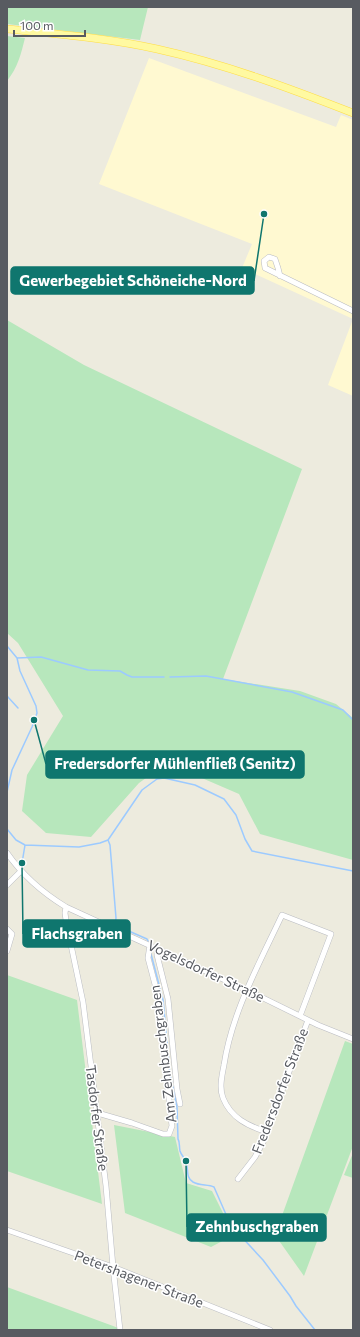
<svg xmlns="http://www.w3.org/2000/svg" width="360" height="1337" viewBox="0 0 360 1337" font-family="Commissioner,sans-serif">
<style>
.commercial{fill:#fff9d1}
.green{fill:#b7e7bc}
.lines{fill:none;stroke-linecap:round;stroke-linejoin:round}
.stream{stroke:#9ccaff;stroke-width:1.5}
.minor-casing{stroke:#babcc2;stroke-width:6}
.major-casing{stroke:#fedd46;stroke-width:8}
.minor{stroke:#fff;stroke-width:5}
.major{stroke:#fff9a1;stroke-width:7}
.labels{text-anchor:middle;stroke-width:3;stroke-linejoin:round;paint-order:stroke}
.street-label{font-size:14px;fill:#585b61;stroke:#fff}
.leader{fill:none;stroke:#0f766e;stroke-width:1.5}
.callout-dot{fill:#0f766e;stroke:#fff;stroke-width:1.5}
.callout{fill:#0f766e;stroke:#0f766e;stroke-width:1.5}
.callout-label{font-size:15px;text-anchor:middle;font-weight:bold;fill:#fff}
</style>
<rect width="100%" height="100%" fill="#edebde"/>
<path class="commercial" d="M 149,58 L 336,127 L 341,115 L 353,120 L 353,396 L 328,385 L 353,319 L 242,268 L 252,244 L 99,184 Z"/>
<path class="green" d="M 7,7 L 148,7 L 140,40 L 7,24 Z
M 7,36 L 25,38 C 21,54 18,67 7,81 Z
M 7,320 L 84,365 L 302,469 L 223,679 L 300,691 L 336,704 L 353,718 L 353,860 L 260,834 L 239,794 L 167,763 L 139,783 L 91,837 L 46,833 L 22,811 L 27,775 L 63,716 L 18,643 L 7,633 Z
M 7,975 L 77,1000 L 102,1204 L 7,1171 Z
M 345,1041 L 353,1044 L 353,1146 L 304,1276 L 275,1235 Z
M 114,1125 L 175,1137 L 186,1183 L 212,1191 L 234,1235 L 211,1247 L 125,1213 Z
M 353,1153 L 353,1178 L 344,1175 Z
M 7,1287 L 124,1330 L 7,1330 Z"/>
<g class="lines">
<path class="stream" d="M 7,646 L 17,658 L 20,671 L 36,706 L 37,713 L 32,727 L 12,770 L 7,792
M 17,658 L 41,657 L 88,670 L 120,671 L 127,675 L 132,677 L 164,677
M 170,677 L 206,676 L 292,692 L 343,710 L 353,720
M 7,696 L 18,708
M 7,829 L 16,840 L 25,845 L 79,847 L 100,843 L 108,840 L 142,790 L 157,779 L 164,778 L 195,785 L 224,799 L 236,815 L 245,839 L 252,851 L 353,871
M 108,840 L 110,845 L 116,918 L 115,925 L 147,939 L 148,941
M 21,864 L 22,863 L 25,845
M 151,954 L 163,1000 L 170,1074 L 177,1107 L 178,1139 C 180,1142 179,1146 180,1151 C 181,1155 185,1158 186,1162 C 189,1169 185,1177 193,1182 C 200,1186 208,1184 214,1187 L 228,1219 L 237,1232 L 263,1260 L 290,1296 L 296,1306 L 315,1330"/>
<g class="minor-casing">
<path id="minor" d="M 280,276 L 278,268 L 275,259 L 269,257 L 264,261 L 265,268 L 353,311
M 7,853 C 23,876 43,893 66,907 L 251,992 L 318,1025 L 353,1039
M 7,885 L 21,871
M 66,907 L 65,913 L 66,920 L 70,933 L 71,945 L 83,1002 L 106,1186 L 113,1267 L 120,1330
M 7,929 L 12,934 L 7,951
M 158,949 L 157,955 L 168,999 L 177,1089 L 180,1104
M 96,1114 L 101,1114 L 132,1123 L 163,1134 L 169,1134 L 172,1126 L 157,992 L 148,958 L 150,945
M 267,1132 C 248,1126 231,1118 223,1098 C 219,1088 222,1075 224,1065 C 232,1012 259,964 282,915 L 331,934 L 300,1016
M 238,1179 L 255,1157 L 264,1140 L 308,1020
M 7,1230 L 113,1267 L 270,1330"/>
</g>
<g class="major-casing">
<path id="major" d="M 7,29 C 57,34 108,38 157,49 C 225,64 289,88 353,113"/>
</g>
<use href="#minor" class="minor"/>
<use href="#major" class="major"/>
</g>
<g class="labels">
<g class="street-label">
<text transform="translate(206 971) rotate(25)" y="5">Vogelsdorfer Straße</text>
<text transform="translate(163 1054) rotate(-97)" y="5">Am Zehnbuschgraben</text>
<text transform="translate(280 1091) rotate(-69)" y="5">Fredersdorfer Straße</text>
<text transform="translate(97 1118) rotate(83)" y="5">Tasdorfer Straße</text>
<text transform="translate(139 1279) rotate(21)" y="5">Petershagener Straße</text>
</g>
</g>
<path class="leader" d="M264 214L254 281M34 720L46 764M22 863L23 934M186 1161L187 1227"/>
<g class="callout-dot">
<circle cx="264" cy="214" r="4"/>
<circle cx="34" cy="720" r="4"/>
<circle cx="22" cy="863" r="4"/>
<circle cx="186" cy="1161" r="4"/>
</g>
<g class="callout">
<rect x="11" y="267" width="243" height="27" rx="4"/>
<rect x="46" y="751" width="258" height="27" rx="4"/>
<rect x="23" y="920" width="107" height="27" rx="4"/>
<rect x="187" y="1214" width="139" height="27" rx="4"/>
</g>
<g class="callout-label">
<text x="133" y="286">Gewerbegebiet Schöneiche-Nord</text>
<text x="175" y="769">Fredersdorfer Mühlenfließ (Senitz)</text>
<text x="77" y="939">Flachsgraben</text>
<text x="257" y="1232">Zehnbuschgraben</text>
</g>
<rect width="360" height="1337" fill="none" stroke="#585b61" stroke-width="16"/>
<path d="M14 30v6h71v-6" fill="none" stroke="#585b61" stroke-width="2"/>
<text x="20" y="30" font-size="12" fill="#585b61" stroke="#ffffff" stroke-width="3" paint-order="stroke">100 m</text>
</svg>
